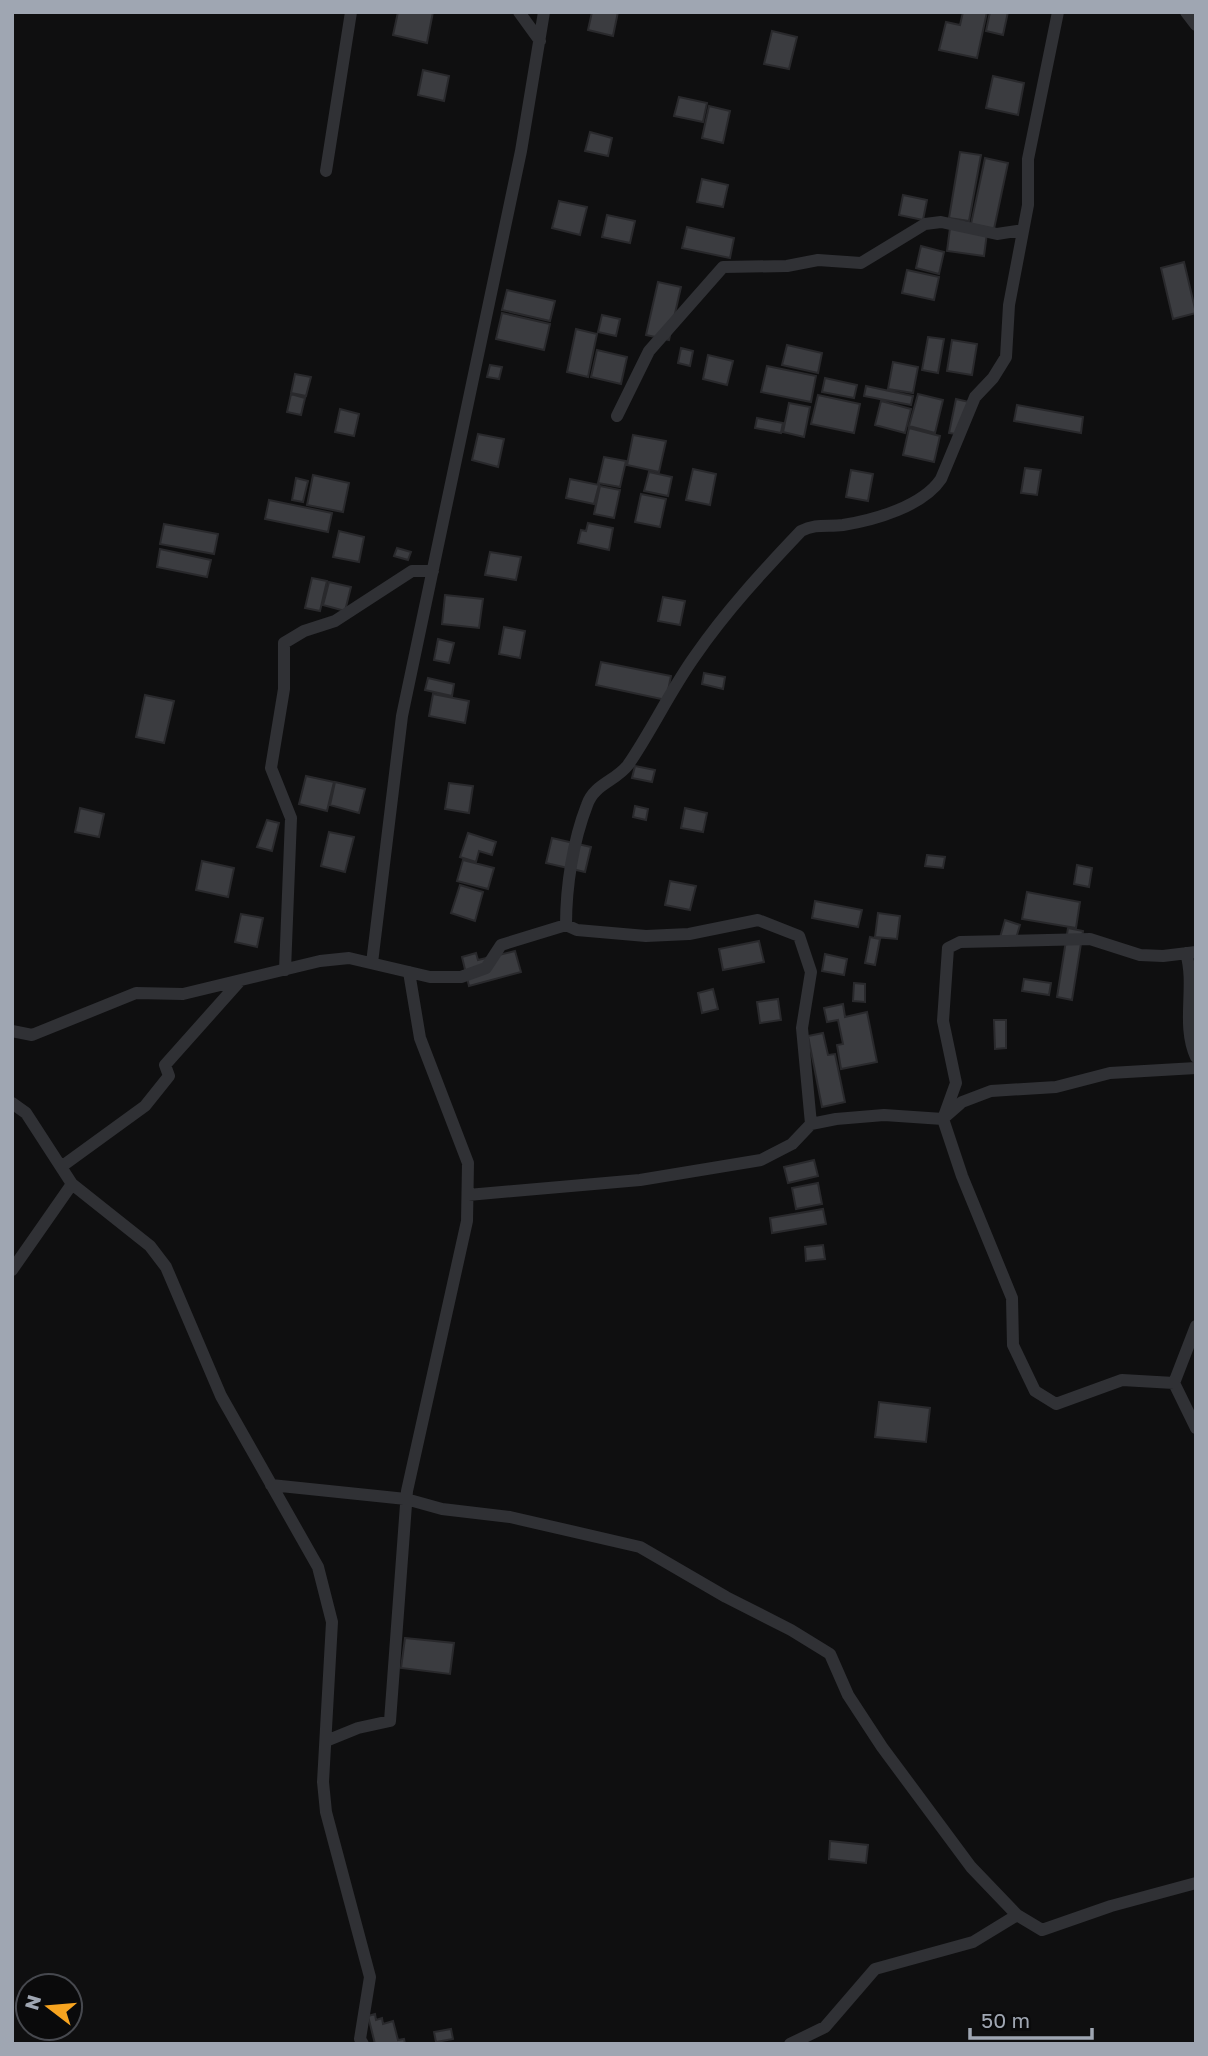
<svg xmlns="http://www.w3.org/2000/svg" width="1208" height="2056" viewBox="0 0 1208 2056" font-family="'Golos Text',sans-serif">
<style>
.building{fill:#3b3c40;stroke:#29292c;stroke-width:2}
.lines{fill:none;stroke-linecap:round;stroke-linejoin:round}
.minor{stroke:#303135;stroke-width:12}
</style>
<rect width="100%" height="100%" fill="#0f0f10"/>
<path class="building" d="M 398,12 L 433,12 L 427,43 L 393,35 Z
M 592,12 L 618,12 L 613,36 L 588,30 Z
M 963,12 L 987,12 L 977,58 L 939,50 L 946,22 L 960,25 Z
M 990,12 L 1008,12 L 1003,35 L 986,31 Z
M 772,31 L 797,37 L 789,69 L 764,64 Z
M 423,70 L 449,76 L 444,101 L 418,95 Z
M 993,76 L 1024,83 L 1018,115 L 986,108 Z
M 679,97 L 707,103 L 703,122 L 674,116 Z
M 709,106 L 730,111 L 723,143 L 702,138 Z
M 590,132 L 612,138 L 608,156 L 585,151 Z
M 960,152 L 981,155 L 969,221 L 949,218 Z
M 985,158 L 1008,163 L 994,229 L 971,224 Z
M 702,179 L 728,185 L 723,207 L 697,202 Z
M 903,195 L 927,200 L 923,220 L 899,215 Z
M 559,201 L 587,207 L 580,235 L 552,228 Z
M 607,215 L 635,221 L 630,243 L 602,237 Z
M 687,227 L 734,238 L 730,258 L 682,248 Z
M 950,228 L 987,233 L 984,256 L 947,251 Z
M 921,246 L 944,252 L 939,274 L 916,268 Z
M 1184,262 L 1196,313 L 1173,319 L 1161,268 Z
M 907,270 L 939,277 L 934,300 L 902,293 Z
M 658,282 L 681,287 L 669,340 L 646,335 Z
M 507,290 L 555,301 L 550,321 L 502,310 Z
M 502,313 L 550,324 L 544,350 L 496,339 Z
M 602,315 L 620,319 L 616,336 L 598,332 Z
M 576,329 L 597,334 L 588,377 L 567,372 Z
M 928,337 L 944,339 L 938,373 L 922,370 Z
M 952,340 L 977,344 L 972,375 L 947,371 Z
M 787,345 L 822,353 L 818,373 L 782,365 Z
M 681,348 L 693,351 L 690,366 L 678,363 Z
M 597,350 L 627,357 L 621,384 L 591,377 Z
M 708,355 L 733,361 L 727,385 L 703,379 Z
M 893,362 L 918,367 L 913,393 L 888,389 Z
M 490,365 L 502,367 L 499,379 L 487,377 Z
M 767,366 L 816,376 L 811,402 L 761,392 Z
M 295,374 L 311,377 L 306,396 L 291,393 Z
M 825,378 L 857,385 L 854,398 L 822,392 Z
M 866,386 L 913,396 L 911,405 L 864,396 Z
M 291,394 L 305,398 L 301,415 L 287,412 Z
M 918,394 L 943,400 L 935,433 L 909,426 Z
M 818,395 L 860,404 L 854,433 L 811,424 Z
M 956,399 L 969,402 L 962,435 L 949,433 Z
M 881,401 L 911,409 L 905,433 L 875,425 Z
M 789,403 L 810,407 L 804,437 L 783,432 Z
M 1017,405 L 1083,417 L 1081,433 L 1014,421 Z
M 340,409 L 359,414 L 354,436 L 335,432 Z
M 757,418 L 783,423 L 781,433 L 755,428 Z
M 909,428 L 940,436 L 934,462 L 903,455 Z
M 478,434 L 504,439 L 498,467 L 472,460 Z
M 633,435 L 666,441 L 659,472 L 627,465 Z
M 604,457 L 626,461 L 620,487 L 598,483 Z
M 1025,468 L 1041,470 L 1037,495 L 1021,493 Z
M 693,469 L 716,474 L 710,505 L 686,500 Z
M 851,470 L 873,474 L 868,501 L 846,497 Z
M 649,472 L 672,477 L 668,496 L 644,491 Z
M 313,475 L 349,483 L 343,512 L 307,505 Z
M 296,478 L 308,481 L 303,502 L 292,500 Z
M 570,479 L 599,485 L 594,504 L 566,498 Z
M 600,486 L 620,490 L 614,518 L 594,514 Z
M 641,494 L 666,499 L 660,527 L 635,522 Z
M 269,500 L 332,513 L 328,532 L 265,519 Z
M 588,523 L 613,528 L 609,550 L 578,543 L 581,530 L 586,531 Z
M 164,524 L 218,534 L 214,554 L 160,544 Z
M 339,531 L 364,537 L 359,562 L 333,557 Z
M 397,548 L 411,552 L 408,560 L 394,556 Z
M 160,549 L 211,560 L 207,577 L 157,567 Z
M 490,552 L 521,557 L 516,580 L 485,575 Z
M 312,578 L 327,581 L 320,611 L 305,608 Z
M 329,582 L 351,587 L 345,611 L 323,605 Z
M 445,595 L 483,599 L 479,628 L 442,624 Z
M 663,597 L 685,601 L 680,625 L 658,621 Z
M 504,627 L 525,631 L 520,658 L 499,654 Z
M 438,639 L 454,643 L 449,663 L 434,660 Z
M 601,662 L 671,676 L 666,700 L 596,685 Z
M 704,673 L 725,677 L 723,689 L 702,684 Z
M 428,678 L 454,684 L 452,696 L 425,690 Z
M 433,694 L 469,701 L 465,723 L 429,716 Z
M 145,695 L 174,701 L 164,743 L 136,737 Z
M 635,766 L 655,770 L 652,782 L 632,778 Z
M 306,776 L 334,782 L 327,811 L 299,804 Z
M 335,782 L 365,789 L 359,813 L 330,805 Z
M 449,783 L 473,786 L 469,813 L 445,809 Z
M 635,806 L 648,809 L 646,820 L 633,817 Z
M 80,808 L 104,814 L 99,837 L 75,832 Z
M 685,808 L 707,813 L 703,832 L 681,828 Z
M 267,820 L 279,823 L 272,851 L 257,847 Z
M 329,832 L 354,837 L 345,872 L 321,866 Z
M 468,833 L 496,842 L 492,855 L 479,851 L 476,862 L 460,857 Z
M 552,838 L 591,847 L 585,872 L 546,863 Z
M 927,855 L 945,857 L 943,868 L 925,866 Z
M 463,860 L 494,868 L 488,889 L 457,881 Z
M 202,861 L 234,868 L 228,897 L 196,890 Z
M 1077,865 L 1092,868 L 1089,887 L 1074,884 Z
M 670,881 L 696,886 L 690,910 L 665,905 Z
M 460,885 L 483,892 L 475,921 L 451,913 Z
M 1027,892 L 1080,902 L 1076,928 L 1022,919 Z
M 815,901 L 862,910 L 858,927 L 812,918 Z
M 878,913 L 900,916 L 897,939 L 875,937 Z
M 241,914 L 263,918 L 257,947 L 235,942 Z
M 1005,920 L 1020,925 L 1014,945 L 999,941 Z
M 1068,928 L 1083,931 L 1072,1000 L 1057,997 Z
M 870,937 L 880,939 L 875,965 L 865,963 Z
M 759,941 L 764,962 L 723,970 L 719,949 Z
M 515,951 L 521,972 L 469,986 L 462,957 L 476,953 L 478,960 Z
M 825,954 L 847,959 L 844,975 L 822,971 Z
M 1024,979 L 1051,983 L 1049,995 L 1022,991 Z
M 854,983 L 865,984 L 865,1002 L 853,1001 Z
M 713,989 L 718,1009 L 702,1013 L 698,993 Z
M 778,999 L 781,1020 L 760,1023 L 757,1002 Z
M 843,1004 L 845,1017 L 867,1012 L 877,1062 L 841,1069 L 837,1045 L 843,1044 L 838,1020 L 827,1022 L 824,1008 Z
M 994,1020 L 1006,1020 L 1006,1048 L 995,1049 Z
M 823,1033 L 828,1055 L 835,1054 L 845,1102 L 822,1107 L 808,1036 Z
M 814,1160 L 818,1176 L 788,1183 L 784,1167 Z
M 818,1183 L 822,1204 L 796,1209 L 792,1188 Z
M 823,1209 L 826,1224 L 772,1233 L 770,1218 Z
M 823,1245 L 825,1259 L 806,1261 L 805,1247 Z
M 879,1402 L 930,1408 L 926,1442 L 875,1437 Z
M 405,1638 L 454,1643 L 450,1674 L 401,1668 Z
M 830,1841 L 868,1845 L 866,1863 L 829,1859 Z
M 375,2014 L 376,2020 L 382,2018 L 383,2024 L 393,2021 L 398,2040 L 404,2039 L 405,2044 L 375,2044 L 368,2016 Z
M 451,2029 L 453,2039 L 436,2042 L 434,2032 Z"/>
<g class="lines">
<path class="minor" d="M 519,12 L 540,41
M 1186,12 L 1196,25
M 326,171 L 351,12
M 617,416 L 649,351 L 723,267 L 787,266 L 818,260 L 861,263 L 925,224 L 941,222 L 997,234 L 1023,230
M 566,925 C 566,886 573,841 587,805 C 594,784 616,781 628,765 C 652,730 670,691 695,656 C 726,611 763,571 801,531 C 816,523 828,527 843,525 C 875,520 923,506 941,479 L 975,397 L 993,378 L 1006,357 L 1009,305 L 1028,205 L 1028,159 L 1058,12
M 1186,953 C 1196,987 1181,1024 1196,1057
M 372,963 L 402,716 L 521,151 L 544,12
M 285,970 L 291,818 L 271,768 L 284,689 L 284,643 L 304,631 L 335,621 L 412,571 L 433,571
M 12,1031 L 32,1035 L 136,993 L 183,994 L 320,961 L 349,958 L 430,977 L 461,977 L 486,968 L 501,945 L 566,925 L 577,930 L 646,936 L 689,934 L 758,920 L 799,936 L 811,972 L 802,1028 L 811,1124
M 12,1103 L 26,1113 L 72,1184 L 150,1246 L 166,1267 L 221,1396 L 318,1567 L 332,1622 L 323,1782 L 326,1812 L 370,1977 L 360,2039 L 363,2044
M 946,1116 L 962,1102 L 991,1091 L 1056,1087 L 1110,1073 L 1196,1068
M 943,1119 L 956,1083 L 943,1021 L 948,948 L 960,942 L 1090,939 L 1140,955 L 1163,956 L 1196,952
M 61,1167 L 145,1106 L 169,1076 L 165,1065 L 239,982
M 468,1195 L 640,1180 L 761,1160 L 792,1144 L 811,1124 L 836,1119 L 884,1115 L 943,1119 L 962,1176 L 1012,1298 L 1013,1345 L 1035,1391 L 1056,1404 L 1122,1380 L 1174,1383 L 1196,1428
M 12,1270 L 72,1184
M 1174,1383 L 1196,1326
M 271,1485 L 406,1499 L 442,1509 L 510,1517 L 640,1547 L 726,1597 L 791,1630 L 830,1654 L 848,1695 L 882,1747 L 971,1867 L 1017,1915 L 1042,1930 L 1111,1906 L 1196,1883
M 326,1741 L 358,1728 L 390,1721 L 407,1491 L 467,1221 L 468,1163 L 420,1038 L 409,972
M 790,2044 L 825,2027 L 875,1969 L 973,1942 L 1017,1915"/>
</g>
<rect width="1208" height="2056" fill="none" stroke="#9fa6b2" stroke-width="28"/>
<g transform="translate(49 2007) rotate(286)"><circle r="33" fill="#0a0a0b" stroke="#46484e" stroke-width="2"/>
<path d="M0-5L12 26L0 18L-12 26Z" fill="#f7a420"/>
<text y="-10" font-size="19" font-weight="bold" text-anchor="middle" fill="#9fa6b2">N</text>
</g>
<path d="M970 2028v10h122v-10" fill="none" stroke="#9fa6b2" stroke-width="3.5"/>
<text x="981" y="2028" font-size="21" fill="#9fa6b2" stroke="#0a0a0b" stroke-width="5" paint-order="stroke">50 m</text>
</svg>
